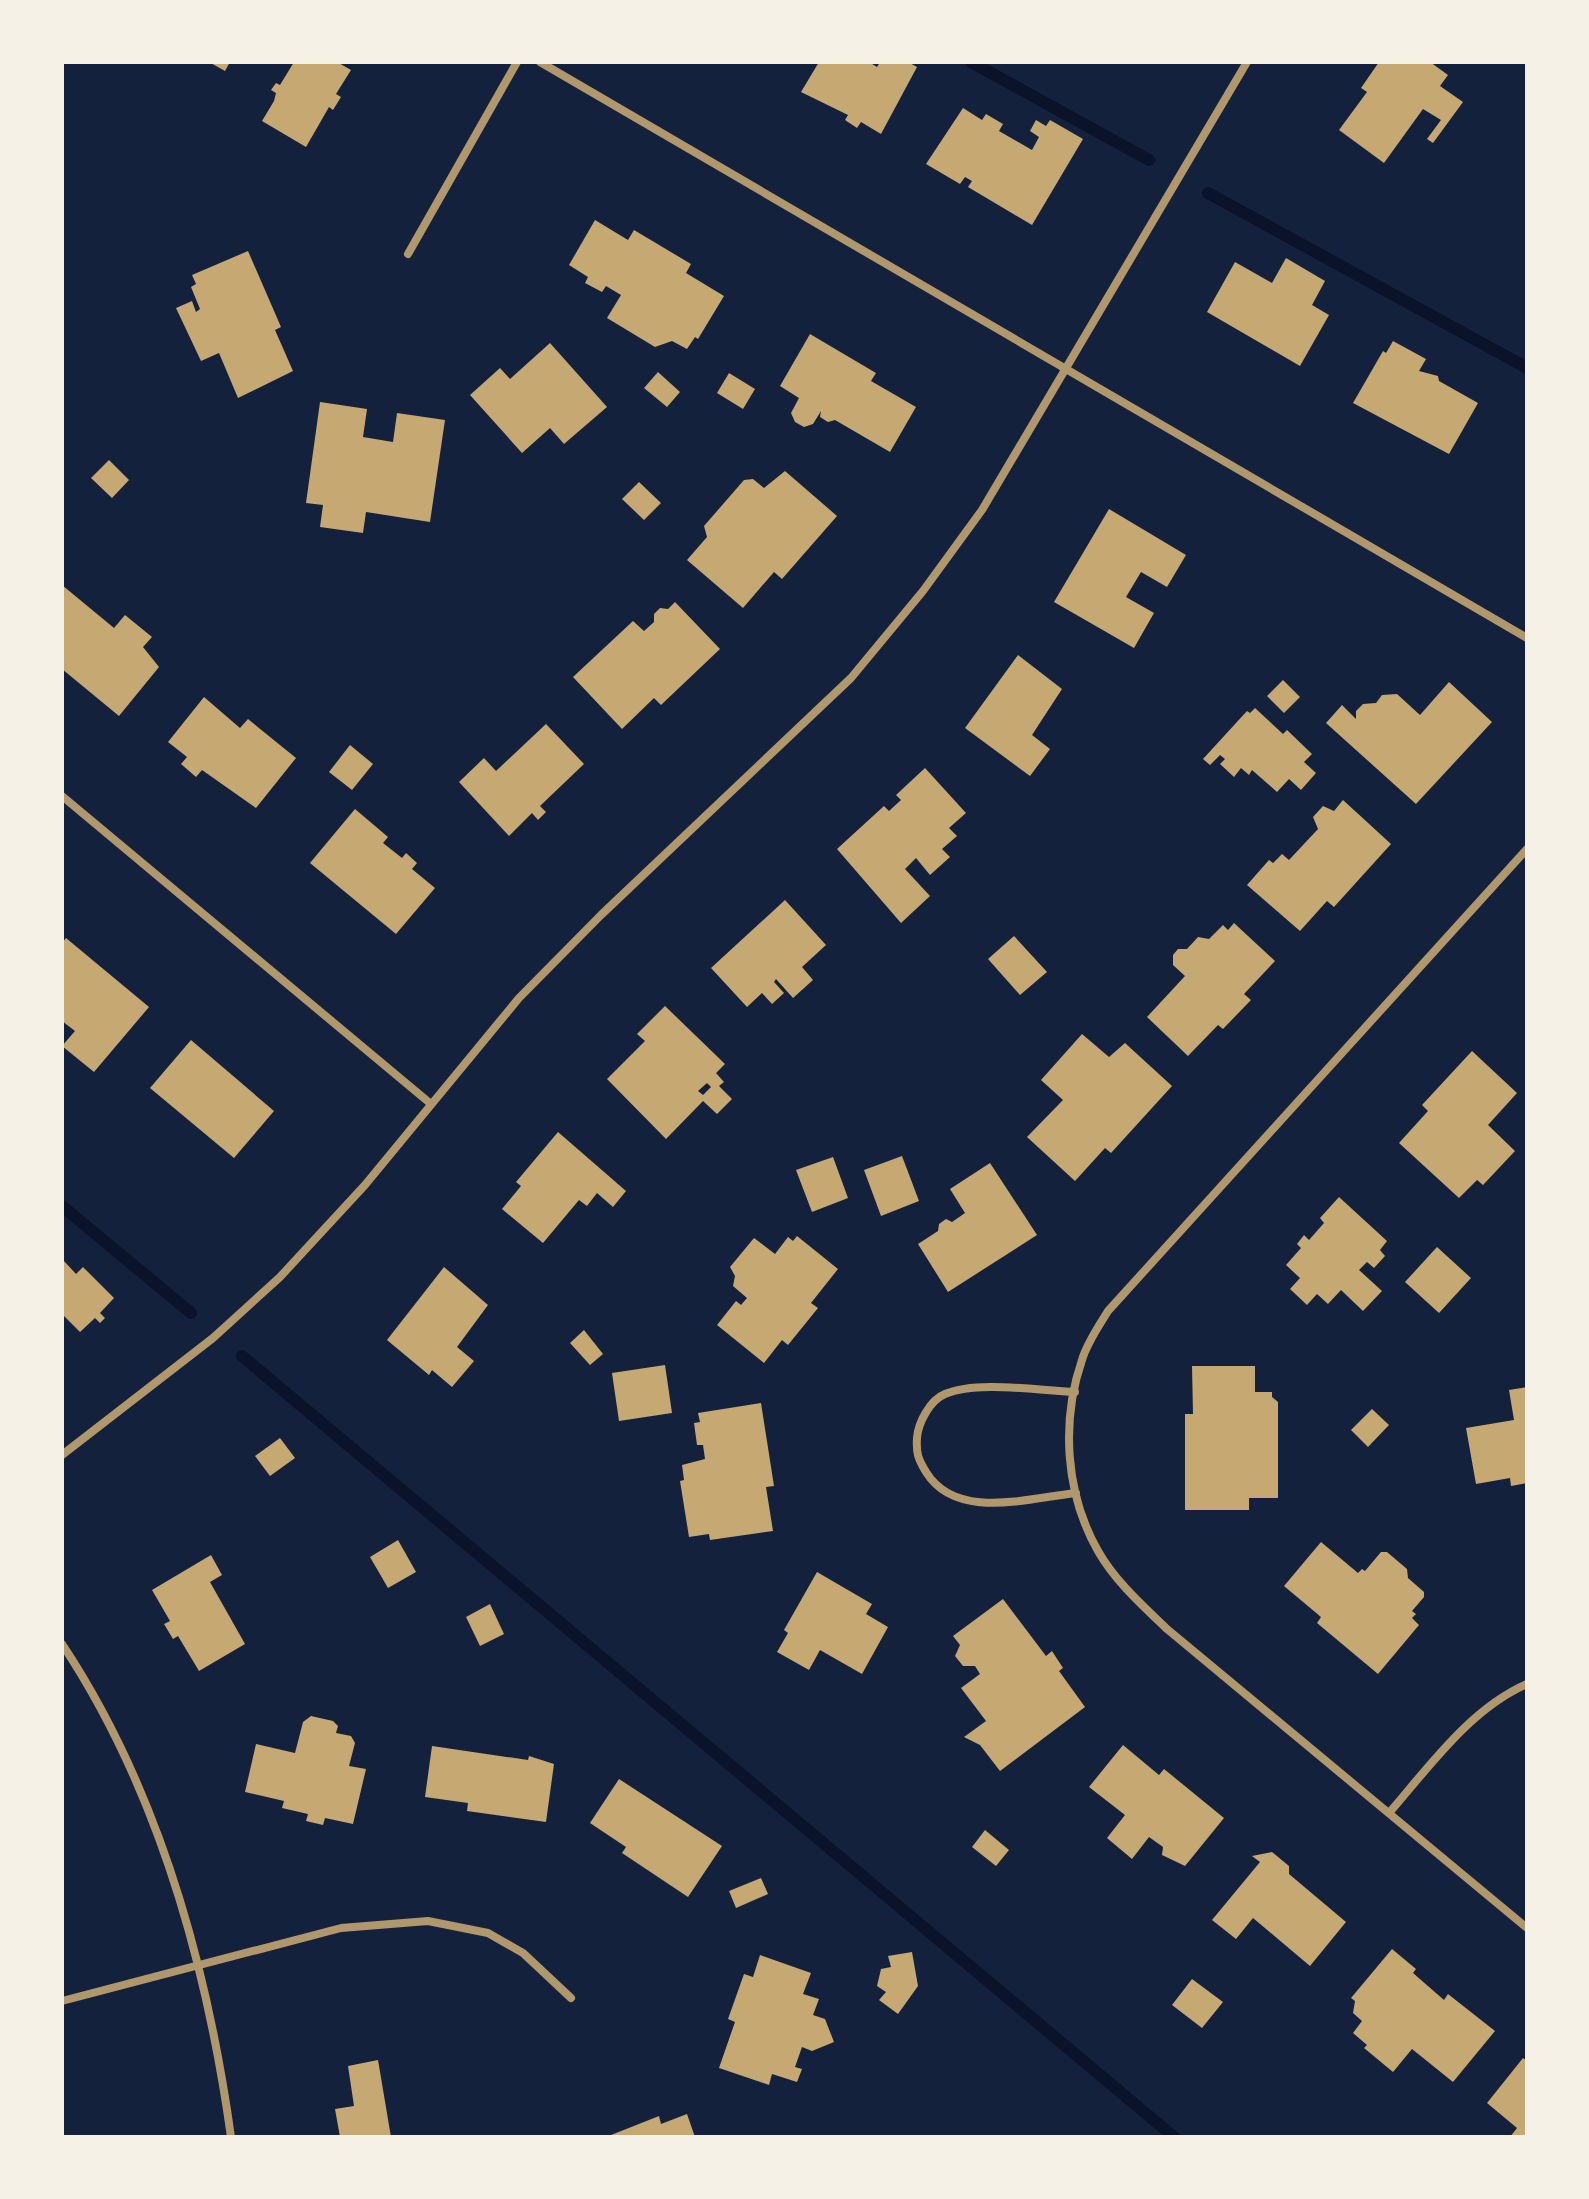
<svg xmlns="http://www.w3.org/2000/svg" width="1589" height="2199" viewBox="0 0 1589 2199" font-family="'Fira Sans',sans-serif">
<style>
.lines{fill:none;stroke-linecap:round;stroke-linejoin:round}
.stream{stroke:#0b132b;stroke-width:12}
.building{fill:#c6a872;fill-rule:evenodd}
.minor{stroke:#b1986c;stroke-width:8}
</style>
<rect width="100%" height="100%" fill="#14213d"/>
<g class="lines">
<path class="stream" d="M 971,62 L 1149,160
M 1208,193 L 1527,368
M 62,1206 L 191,1313
M 242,1356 L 1174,2137"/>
</g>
<path class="building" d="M 209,62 L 230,62 L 225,71 Z
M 294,62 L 337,62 L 351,70 L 336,94 L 341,97 L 333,110 L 329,107 L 306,147 L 262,121 L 274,101 L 276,93 L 271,90 L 276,83 L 280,85 Z
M 819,62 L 869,62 L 877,67 L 880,62 L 908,62 L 917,67 L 881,134 L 861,122 L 857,128 L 845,120 L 848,115 L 801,92 Z
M 1379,62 L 1430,62 L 1448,75 L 1440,86 L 1463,102 L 1433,143 L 1427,139 L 1441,120 L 1423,109 L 1384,163 L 1339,130 L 1367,92 L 1361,88 Z
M 963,108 L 982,120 L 986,114 L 1003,124 L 999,131 L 1032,150 L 1039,137 L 1030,131 L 1036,120 L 1046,126 L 1050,120 L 1083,139 L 1032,225 L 968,187 L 972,181 L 965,177 L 960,184 L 926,164 Z
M 595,220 L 628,240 L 634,230 L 691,264 L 686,273 L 724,296 L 698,339 L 695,337 L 687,349 L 672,341 L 655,347 L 607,318 L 621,295 L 606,286 L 602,292 L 585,283 L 588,277 L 569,265 Z
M 248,251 L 281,327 L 275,330 L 293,371 L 238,398 L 219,353 L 201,361 L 176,308 L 192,301 L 196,312 L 200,309 L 191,287 L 196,284 L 192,275 Z
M 1286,258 L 1325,281 L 1312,305 L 1329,315 L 1300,366 L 1207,312 L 1235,262 L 1272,283 Z
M 810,334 L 876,373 L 871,381 L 916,407 L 890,452 L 835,420 L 828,422 L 820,417 L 821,411 L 813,424 L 804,427 L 795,422 L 791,413 L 799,398 L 780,386 Z
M 1393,341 L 1426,359 L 1419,371 L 1438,376 L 1439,381 L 1478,403 L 1449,454 L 1353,403 L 1383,351 L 1386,353 Z
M 550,343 L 607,407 L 564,444 L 550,428 L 522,453 L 470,395 L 500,368 L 510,379 Z
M 658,372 L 680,392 L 667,407 L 644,388 Z
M 729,373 L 755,389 L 743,409 L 717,393 Z
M 320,402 L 367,409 L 363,437 L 393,442 L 397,413 L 445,420 L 430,522 L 366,512 L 363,533 L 320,527 L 323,505 L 306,503 Z
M 109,460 L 129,480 L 112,498 L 91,478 Z
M 785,471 L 837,516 L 782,579 L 774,572 L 743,608 L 687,560 L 707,537 L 704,526 L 744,480 L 753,479 L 764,488 Z
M 639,482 L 661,503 L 644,520 L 622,499 Z
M 1109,509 L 1186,555 L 1167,587 L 1141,572 L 1126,597 L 1154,613 L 1134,648 L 1054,602 Z
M 62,585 L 114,628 L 125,615 L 152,637 L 143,647 L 159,667 L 119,716 L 62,669 Z
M 675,602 L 720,649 L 661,705 L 654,698 L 622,729 L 573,677 L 633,621 L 644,631 L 654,622 L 654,614 L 660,608 L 668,609 Z
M 1018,655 L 1062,689 L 1032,735 L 1050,749 L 1030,776 L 965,728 Z
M 1283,680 L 1300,697 L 1284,713 L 1267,696 Z
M 1449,682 L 1492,722 L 1416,804 L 1326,723 L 1342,705 L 1356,719 L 1356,711 L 1363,704 L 1376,703 L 1382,695 L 1397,694 L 1420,715 Z
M 204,697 L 240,728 L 248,719 L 296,758 L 256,808 L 202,770 L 196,777 L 181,764 L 187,757 L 168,742 Z
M 1255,708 L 1283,734 L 1287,730 L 1312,754 L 1304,762 L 1316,773 L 1301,790 L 1289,779 L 1277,792 L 1252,770 L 1249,775 L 1241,768 L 1234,777 L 1220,764 L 1225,759 L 1220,755 L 1210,765 L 1203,759 L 1247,711 L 1250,713 Z
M 546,724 L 584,764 L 540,806 L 546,812 L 538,820 L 532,813 L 509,836 L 459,782 L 484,758 L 496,771 Z
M 350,745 L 373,764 L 352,790 L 329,772 Z
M 925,768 L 966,813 L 949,828 L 957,836 L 942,849 L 950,857 L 930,875 L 916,858 L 905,869 L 930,896 L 901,923 L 837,849 L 884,806 L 889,811 L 901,800 L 896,795 Z
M 1343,800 L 1391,844 L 1334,907 L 1327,901 L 1300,931 L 1247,885 L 1269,860 L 1273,863 L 1282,854 L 1289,860 L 1318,829 L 1313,817 L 1323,806 L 1334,811 Z
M 355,809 L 388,837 L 383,843 L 402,858 L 406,853 L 417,863 L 412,869 L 435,888 L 396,934 L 310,863 Z
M 785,900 L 826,945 L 802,967 L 813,980 L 793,998 L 776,979 L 774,982 L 784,993 L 772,1004 L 762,993 L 747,1007 L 711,968 Z
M 1234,923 L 1275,961 L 1244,994 L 1251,1000 L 1223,1029 L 1218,1025 L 1188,1056 L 1147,1017 L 1185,976 L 1173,965 L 1173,955 L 1178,949 L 1187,949 L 1198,937 L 1209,939 L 1223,925 L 1228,930 Z
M 1014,936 L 1047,972 L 1020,995 L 988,959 Z
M 66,938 L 149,1007 L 94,1072 L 62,1046 L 75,1031 L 62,1021 L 62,943 Z
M 665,1006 L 725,1064 L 716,1073 L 724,1082 L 719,1086 L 732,1099 L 717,1114 L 703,1101 L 666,1139 L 607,1079 L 645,1041 L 637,1034 ZM 707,1083 L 711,1087 L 703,1095 L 698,1091 Z
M 1082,1034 L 1109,1057 L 1125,1043 L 1172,1086 L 1111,1153 L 1105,1148 L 1075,1181 L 1027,1137 L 1063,1100 L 1041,1080 Z
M 191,1040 L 274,1111 L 234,1158 L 150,1088 Z
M 1472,1051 L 1517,1093 L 1488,1125 L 1515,1151 L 1483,1185 L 1477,1180 L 1459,1198 L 1399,1143 L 1428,1111 L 1422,1105 Z
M 558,1132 L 626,1191 L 613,1207 L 597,1193 L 587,1206 L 579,1200 L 543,1243 L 502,1209 L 521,1186 L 516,1182 Z
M 902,1156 L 919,1201 L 881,1216 L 864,1170 Z
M 833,1157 L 848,1198 L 812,1212 L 796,1170 Z
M 990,1163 L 1037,1235 L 948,1292 L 918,1244 L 938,1231 L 939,1224 L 946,1219 L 952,1222 L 965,1213 L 950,1189 Z
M 1339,1197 L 1387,1241 L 1380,1250 L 1385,1256 L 1374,1268 L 1367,1262 L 1359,1270 L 1382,1291 L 1363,1311 L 1341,1290 L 1328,1304 L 1317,1294 L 1307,1305 L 1290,1289 L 1300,1278 L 1286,1265 L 1301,1248 L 1297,1244 L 1304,1235 L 1309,1240 L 1324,1223 L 1320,1218 Z
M 797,1236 L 838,1269 L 811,1303 L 818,1308 L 788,1345 L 782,1340 L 764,1363 L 717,1325 L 736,1301 L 741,1305 L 747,1298 L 733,1286 L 735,1276 L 730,1267 L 754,1238 L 775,1254 L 788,1237 L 793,1241 Z
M 1437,1247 L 1471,1278 L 1439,1313 L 1405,1282 Z
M 64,1261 L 76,1274 L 83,1267 L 114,1298 L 100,1313 L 105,1318 L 100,1323 L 95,1318 L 80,1332 L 62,1314 Z
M 444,1267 L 488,1305 L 457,1347 L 474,1361 L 452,1387 L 432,1370 L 429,1375 L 387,1340 Z
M 584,1330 L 603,1354 L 590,1365 L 570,1343 Z
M 665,1365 L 672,1413 L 619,1421 L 612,1373 Z
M 1192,1366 L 1255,1366 L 1255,1392 L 1272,1392 L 1272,1397 L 1278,1402 L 1278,1498 L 1249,1498 L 1249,1510 L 1185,1510 L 1185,1414 L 1193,1414 Z
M 1527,1387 L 1527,1483 L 1511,1486 L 1510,1478 L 1476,1484 L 1466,1428 L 1514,1420 L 1509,1390 Z
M 761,1403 L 774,1486 L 766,1487 L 773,1531 L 710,1540 L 709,1534 L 689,1537 L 680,1481 L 684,1480 L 682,1465 L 705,1459 L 703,1445 L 697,1445 L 694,1423 L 700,1422 L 698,1413 Z
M 1372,1409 L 1389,1425 L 1368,1447 L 1351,1430 Z
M 280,1438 L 295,1458 L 270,1476 L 255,1456 Z
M 398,1540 L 416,1572 L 388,1588 L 370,1557 Z
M 1321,1542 L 1358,1573 L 1362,1569 L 1365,1571 L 1381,1552 L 1387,1552 L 1407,1569 L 1408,1578 L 1424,1592 L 1424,1597 L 1412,1611 L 1416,1614 L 1412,1618 L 1419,1625 L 1378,1674 L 1317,1623 L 1321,1617 L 1284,1586 Z
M 211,1555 L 222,1575 L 210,1582 L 245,1644 L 199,1671 L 178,1636 L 173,1639 L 164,1624 L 170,1621 L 152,1590 Z
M 817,1572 L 872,1604 L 866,1614 L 888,1627 L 862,1674 L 820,1650 L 809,1670 L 777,1652 L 788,1633 L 784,1630 Z
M 1003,1599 L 1046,1656 L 1052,1651 L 1063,1668 L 1059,1671 L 1085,1707 L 1000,1771 L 980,1745 L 964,1737 L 986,1721 L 961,1688 L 980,1674 L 975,1666 L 963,1666 L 955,1656 L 960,1645 L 953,1636 Z
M 490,1604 L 504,1634 L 480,1646 L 466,1617 Z
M 311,1716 L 333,1721 L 338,1726 L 336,1733 L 351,1736 L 355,1743 L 349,1766 L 366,1769 L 353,1824 L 325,1818 L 323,1825 L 306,1821 L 308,1814 L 282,1808 L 284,1801 L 245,1792 L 256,1744 L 295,1753 L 303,1722 Z
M 1123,1745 L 1159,1775 L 1164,1769 L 1224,1818 L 1185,1866 L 1162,1855 L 1163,1847 L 1149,1837 L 1132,1859 L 1107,1838 L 1125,1815 L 1089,1787 Z
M 432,1746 L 528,1760 L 529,1756 L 554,1764 L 546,1822 L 467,1811 L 468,1803 L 425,1797 Z
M 619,1779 L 722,1846 L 688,1897 L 622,1853 L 626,1847 L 590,1823 Z
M 985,1830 L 1009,1850 L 996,1866 L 972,1847 Z
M 1272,1852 L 1289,1866 L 1289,1874 L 1346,1922 L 1310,1966 L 1253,1918 L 1236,1939 L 1212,1920 L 1260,1862 L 1252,1856 Z
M 761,1878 L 768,1894 L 736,1908 L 729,1891 Z
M 1392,1949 L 1416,1969 L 1413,1973 L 1444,2000 L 1448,1994 L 1495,2031 L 1453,2082 L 1412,2049 L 1393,2072 L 1364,2048 L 1367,2045 L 1353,2033 L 1362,2021 L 1353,2013 L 1355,2001 L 1351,1998 Z
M 912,1952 L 918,1986 L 898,2014 L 879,2000 L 886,1992 L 877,1986 L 881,1969 L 891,1967 L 888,1956 Z
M 760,1955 L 811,1973 L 803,1994 L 819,1999 L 813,2015 L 825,2019 L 834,2042 L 812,2051 L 802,2047 L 795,2067 L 802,2069 L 797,2082 L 772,2074 L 769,2085 L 719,2068 L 735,2022 L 728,2019 L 744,1974 L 753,1977 Z
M 1192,1979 L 1223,2002 L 1202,2028 L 1172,2005 Z
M 1523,2058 L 1527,2061 L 1527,2137 L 1510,2137 L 1517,2128 L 1487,2103 Z
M 378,2060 L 391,2137 L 340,2137 L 335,2109 L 354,2106 L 348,2066 Z
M 687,2114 L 695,2137 L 606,2137 L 659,2116 L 661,2124 Z"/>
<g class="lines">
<path class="minor" d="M 540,62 L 1527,638
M 408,254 L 517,62
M 62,796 L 431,1104
M 1527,849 L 1108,1311 C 1099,1326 1087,1343 1082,1360 C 1061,1421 1065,1493 1098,1551 C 1115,1581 1142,1605 1167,1629 L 1527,1928
M 1075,1392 C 1039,1391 978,1380 945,1394 C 930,1400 918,1423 917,1438 C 916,1453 918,1459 926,1472 C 956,1521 1029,1498 1076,1493
M 62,1455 L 213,1338 L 280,1277 L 365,1185 L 519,998 L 601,915 L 851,678 L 923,591 L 982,510 L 1247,62
M 62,1644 C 159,1790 207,1965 231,2137
M 1389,1813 C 1429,1767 1470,1709 1527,1684
M 62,2001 L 341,1928 L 428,1921 L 488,1933 L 523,1953 L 571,1998"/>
</g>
<rect width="1589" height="2199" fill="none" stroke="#f6f1e7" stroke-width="128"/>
</svg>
